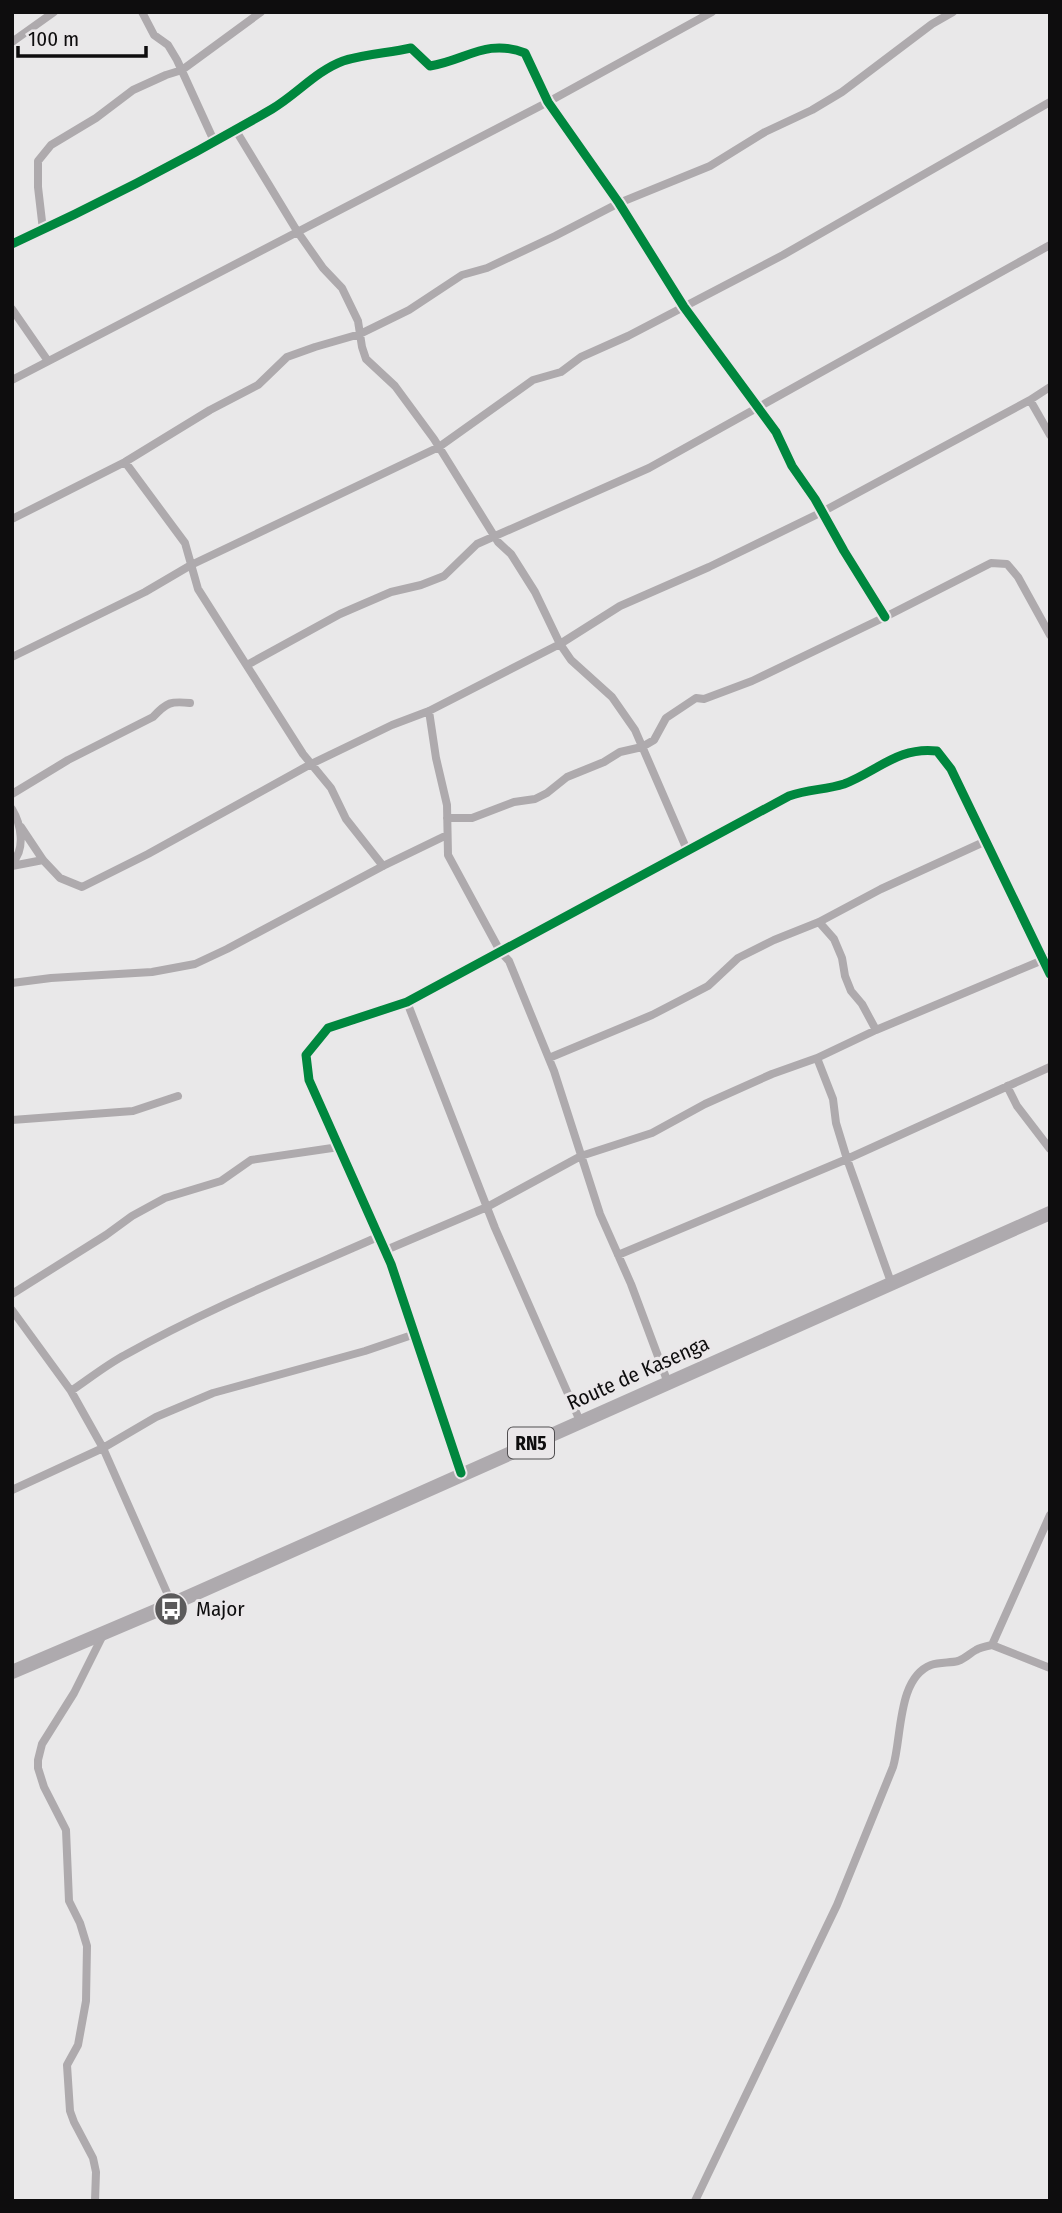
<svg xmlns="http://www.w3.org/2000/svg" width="1062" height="2213" viewBox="0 0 1062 2213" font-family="'Fira Sans Condensed',sans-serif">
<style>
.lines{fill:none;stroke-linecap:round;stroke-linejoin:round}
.minor{stroke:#aeaaad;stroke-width:8}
.trunk{stroke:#aeaaae;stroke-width:14}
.cycleway-casing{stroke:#eae7e9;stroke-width:13}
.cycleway{stroke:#00873e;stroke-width:9}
.labels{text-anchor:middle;stroke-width:6;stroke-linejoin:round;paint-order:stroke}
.shield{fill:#eae7e9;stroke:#504e50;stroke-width:2}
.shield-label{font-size:19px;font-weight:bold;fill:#0e0d0e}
.street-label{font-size:21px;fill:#0e0d0e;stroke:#eae7e9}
.poi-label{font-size:21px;fill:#0e0d0e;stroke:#eae7e9;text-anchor:start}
</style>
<rect width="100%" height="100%" fill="#e9e8e9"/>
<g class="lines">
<path class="minor" d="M 142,12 L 154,35 L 168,45 L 177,60 L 214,141
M 12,42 L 54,12
M 235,129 L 297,231 L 323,268 L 342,288 L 358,321 L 362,347 L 366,359 L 395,386 L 434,439 L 498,542 L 511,554 L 535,592 L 560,644 L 571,660 L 612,697 L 635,730 L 687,850
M 43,230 L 38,187 L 38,161 L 51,145 L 96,118 L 133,90 L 166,75 L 182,70 L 261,12
M 12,244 C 101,203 188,158 272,109 C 296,95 316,71 343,61 C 364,54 389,53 411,48 L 430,66 C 466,60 487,38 525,53 L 548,102 L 619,203 L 684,307 L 776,432 L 792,466 L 815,499 L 844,551 L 885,617
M 12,309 L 48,361
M 12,380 L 548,102 L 712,12
M 1030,400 L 1050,435
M 125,462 L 185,543 L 198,589 L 303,754 L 331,788 L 346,819 L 383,866
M 12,519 L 125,462 L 210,410 L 258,385 L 287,357 L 315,347 L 360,334 L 409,310 L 462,275 L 487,268 L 555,236 L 619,203 L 710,166 L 765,132 L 812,110 L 842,92 L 932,24 L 953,12
M 12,657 L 145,592 L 191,565 L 439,447 L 533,380 L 561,372 L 581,357 L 628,336 L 783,255 L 1050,102
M 247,665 L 340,614 L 391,592 L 421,585 L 444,576 L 477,544 L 649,468 L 1050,245
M 429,711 L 436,758 L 447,805 L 448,855 L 500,951 L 509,961 L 554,1071 L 600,1214 L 631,1284 L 668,1383
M 12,794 L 68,760 L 153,717 C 167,702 171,701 190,703
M 12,809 C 21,824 26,849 12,863
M 447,818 L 472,818 L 514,802 L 535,799 L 547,793 L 567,777 L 604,762 L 620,752 L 642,747 L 654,740 L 666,718 L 696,698 L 704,699 L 752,681 L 885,617 L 991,563 L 1007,564 L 1018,577 L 1050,635
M 21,827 L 43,860 L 60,878 L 82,887 L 148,854 L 311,764 L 392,725 L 429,711 L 560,644 L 620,606 L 709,567 L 822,512 L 1030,400 L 1050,387
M 12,866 L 43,860
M 819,922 L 834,939 L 842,958 L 845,976 L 851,991 L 862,1004 L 876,1030
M 12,983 L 51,978 L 152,972 L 195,964 L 227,949 L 383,866 L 447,835
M 407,1002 L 495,1228 L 580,1421
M 549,1058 L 652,1015 L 708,986 L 738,958 L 774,940 L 819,922 L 881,889 L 986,841
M 1007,1086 L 1017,1106 L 1050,1149
M 12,1120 L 133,1111 L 178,1096
M 386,1250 L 487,1207 L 581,1156 L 652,1133 L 705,1104 L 772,1074 L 817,1058
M 618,1255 L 847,1159 L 1050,1067
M 892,1285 L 847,1159 L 836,1123 L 833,1099 L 817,1058 L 876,1030 L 1050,957
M 12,1294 L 106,1235 L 132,1216 L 165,1198 L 221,1181 L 251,1160 L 339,1147
M 12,1310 L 71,1391 L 103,1448 L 172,1604
M 71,1391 C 89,1379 106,1365 125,1355 C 207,1309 294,1274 380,1236
M 461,1473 L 391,1264 L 309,1080 L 306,1055 L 328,1028 L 407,1002 L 789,796 C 808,789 825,790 844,784 C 876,772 899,746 937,751 L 951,769 L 1050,974
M 12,1490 L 103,1448 L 156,1417 L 213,1393 L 365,1351 L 415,1334
M 992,1645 L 1050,1668
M 95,2201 L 96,2172 L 93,2158 L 74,2122 L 70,2111 L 67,2065 L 78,2045 L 86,2001 L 87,1946 L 80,1923 L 69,1901 L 66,1830 L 44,1787 L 38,1768 L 38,1760 L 42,1744 L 74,1693 L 103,1635
M 695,2201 L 837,1905 L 893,1767 C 902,1738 897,1678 931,1665 C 940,1662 950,1663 958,1661 C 966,1658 970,1653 976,1650 C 981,1647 987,1646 992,1645 L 1050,1515"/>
<path class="trunk" d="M 12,1672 L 172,1604 L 1050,1213"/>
<g class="cycleway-casing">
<path id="cycleway" d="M 12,244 C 101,203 188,158 272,109 C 296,95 316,71 343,61 C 364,54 389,53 411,48 L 430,66 C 466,60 487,38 525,53 L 548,102 L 619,203 L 684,307 L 776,432 L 792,466 L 815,499 L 844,551 L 885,617
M 461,1473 L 391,1264 L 309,1080 L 306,1055 L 328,1028 L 407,1002 L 789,796 C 808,789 825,790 844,784 C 876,772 899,746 937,751 L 951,769 L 1050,974"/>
</g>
<use href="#cycleway" class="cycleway"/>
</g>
<defs>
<g id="bus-disc" transform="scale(1.75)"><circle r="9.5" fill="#5b5a5b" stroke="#eae7e9"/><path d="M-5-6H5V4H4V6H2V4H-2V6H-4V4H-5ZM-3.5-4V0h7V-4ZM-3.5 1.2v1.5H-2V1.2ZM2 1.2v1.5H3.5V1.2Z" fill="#fff"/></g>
</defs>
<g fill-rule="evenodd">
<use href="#bus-disc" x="171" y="1609"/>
</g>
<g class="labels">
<rect class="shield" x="508" y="1427.5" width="46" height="31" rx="5"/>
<g class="shield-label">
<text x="531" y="1450">RN5</text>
</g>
<g class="street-label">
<text transform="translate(638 1373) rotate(-24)" y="7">Route de Kasenga</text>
</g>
<g class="poi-label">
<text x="196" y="1616">Major</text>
</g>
</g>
<rect width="1062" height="2213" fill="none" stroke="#0e0d0e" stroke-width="28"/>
<path d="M18 46v10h128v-10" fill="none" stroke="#0e0d0e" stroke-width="3.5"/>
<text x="28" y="46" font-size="21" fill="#0e0d0e" stroke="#eae7e9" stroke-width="5" paint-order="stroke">100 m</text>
</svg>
